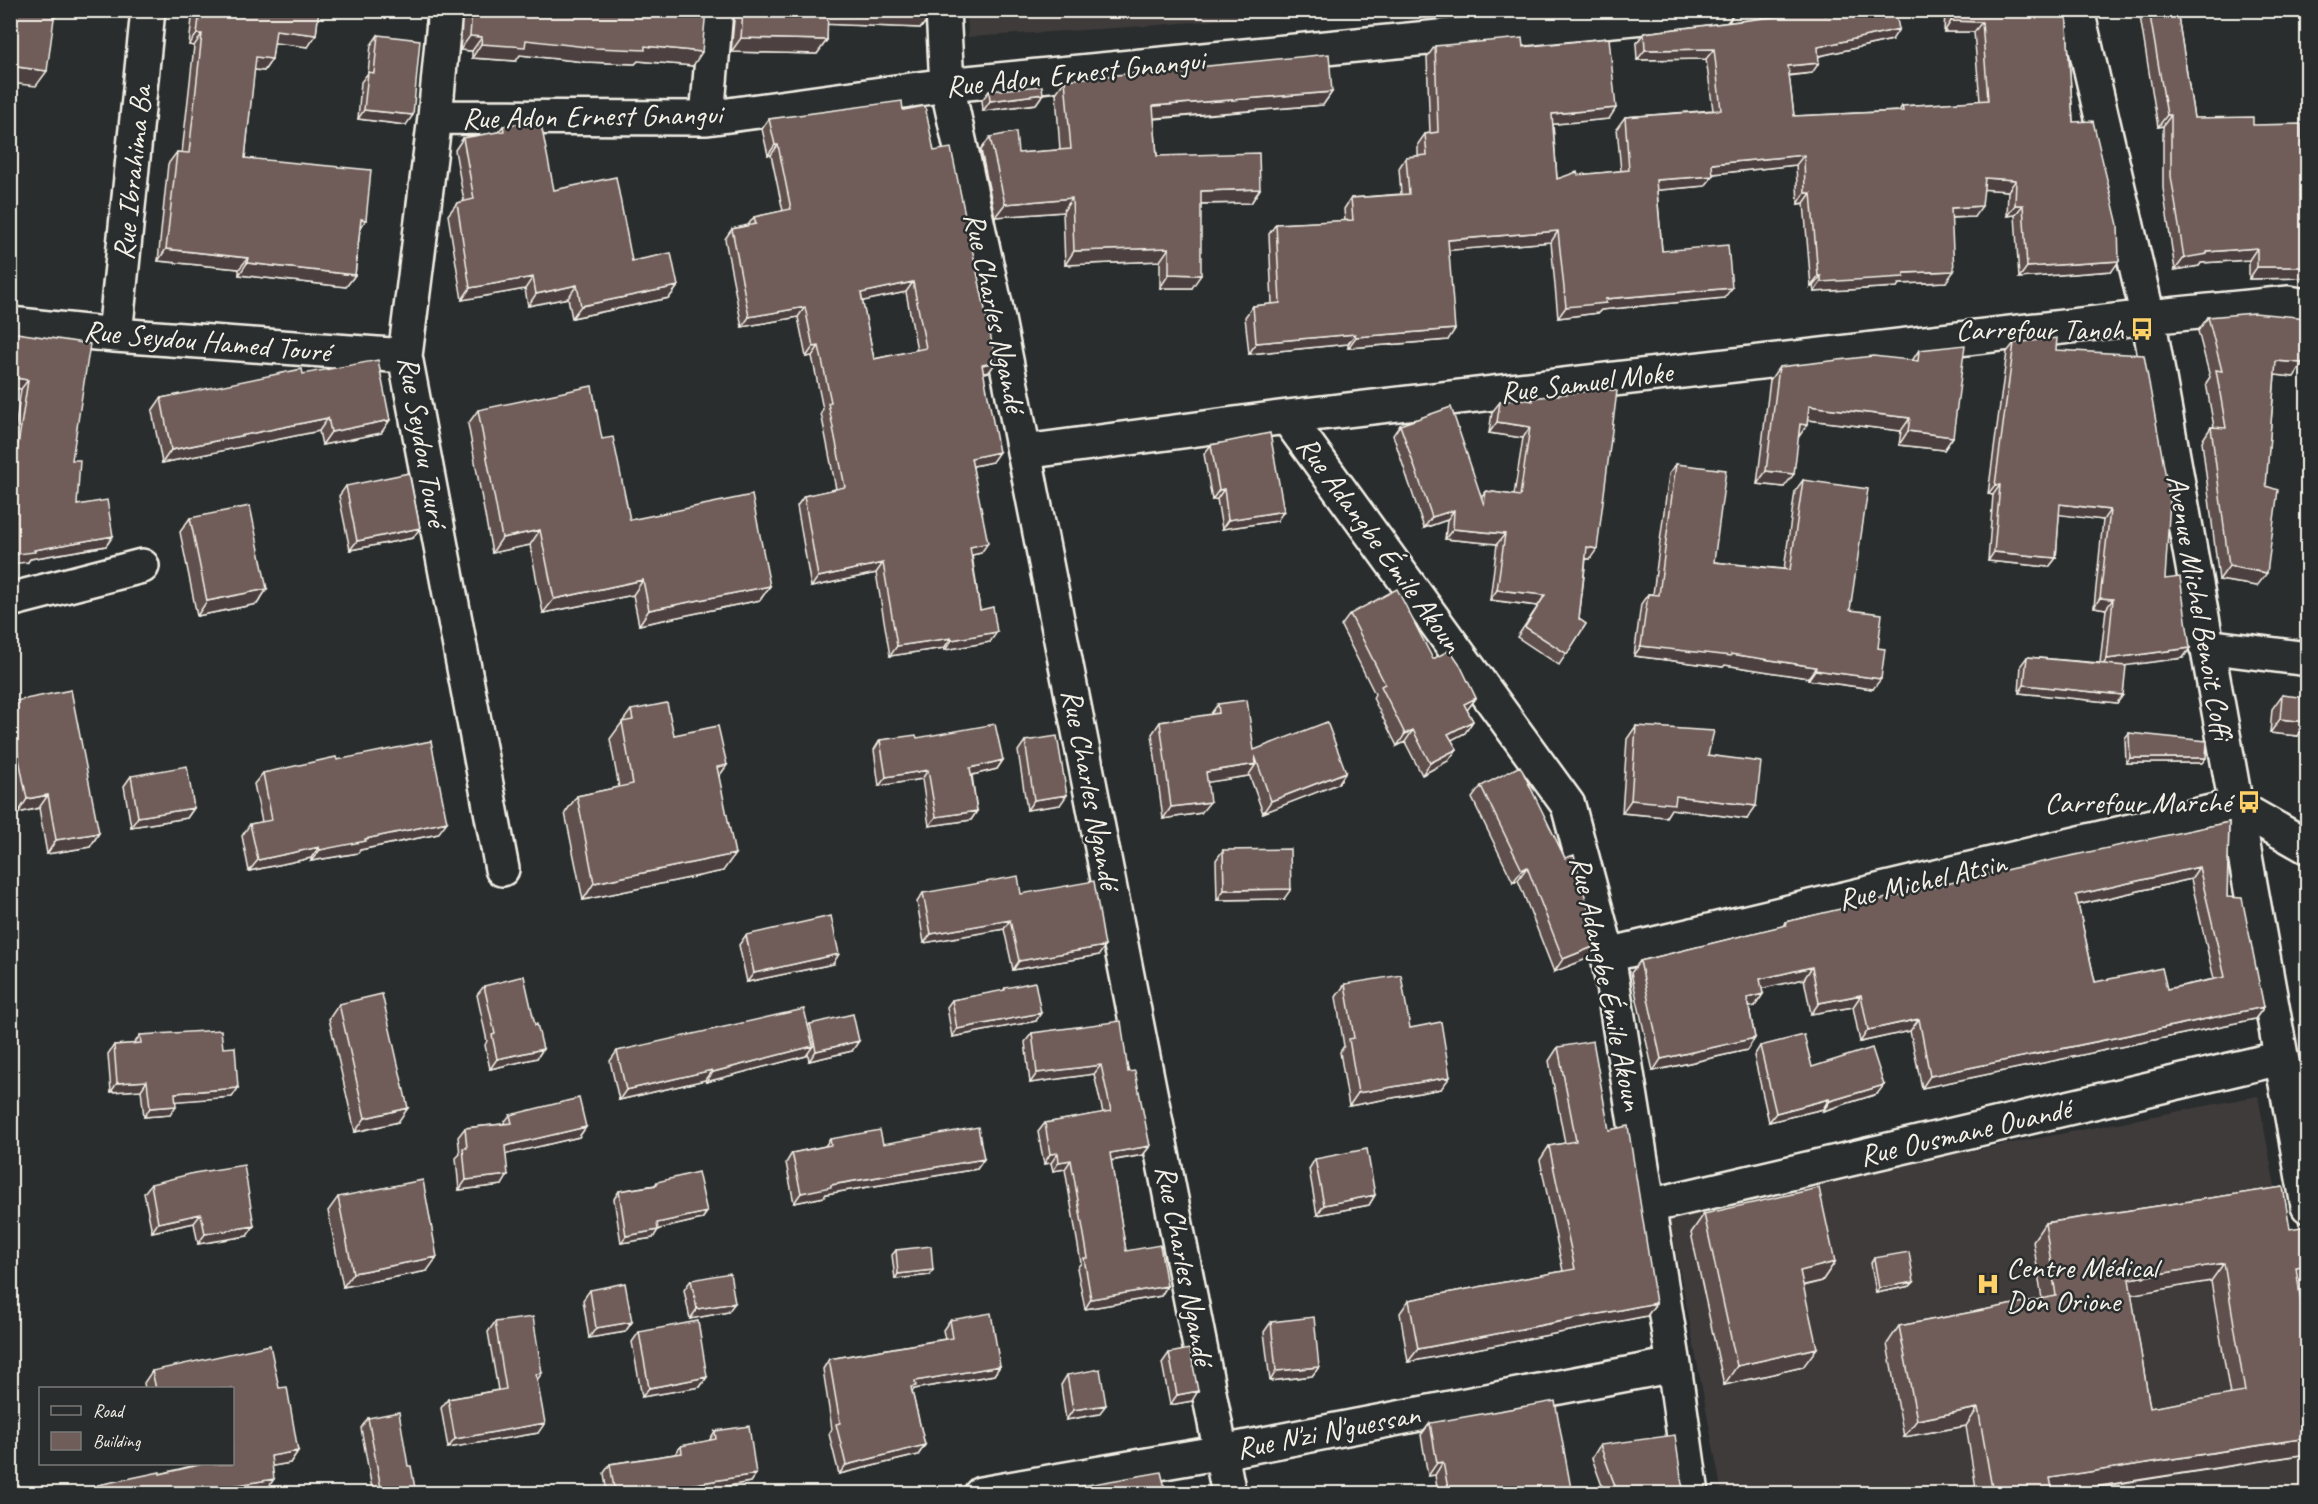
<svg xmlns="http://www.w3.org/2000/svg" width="2318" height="1504" viewBox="0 0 2318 1504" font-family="Caveat,sans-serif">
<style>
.built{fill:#3f3b3b}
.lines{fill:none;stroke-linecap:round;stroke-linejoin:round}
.minor-casing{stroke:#f4f1e8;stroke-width:38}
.minor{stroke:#2a2d2e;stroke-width:33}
.wall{fill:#5f504d;stroke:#f4f1e8;stroke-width:1.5;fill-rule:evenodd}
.shaded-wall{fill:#4e413f;stroke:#f4f1e8;stroke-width:1.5}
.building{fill:#6f5d5a;stroke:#f4f1e8;stroke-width:1.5;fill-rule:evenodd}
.labels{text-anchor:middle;stroke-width:5;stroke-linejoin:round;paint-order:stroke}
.street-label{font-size:30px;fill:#f4f1e8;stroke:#2a2d2e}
.poi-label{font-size:30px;fill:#f4f1e8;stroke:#2a2d2e;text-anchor:end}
</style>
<rect width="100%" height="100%" fill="#2a2d2e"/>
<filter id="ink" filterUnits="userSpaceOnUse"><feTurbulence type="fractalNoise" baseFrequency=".0167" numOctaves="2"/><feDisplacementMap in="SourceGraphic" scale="12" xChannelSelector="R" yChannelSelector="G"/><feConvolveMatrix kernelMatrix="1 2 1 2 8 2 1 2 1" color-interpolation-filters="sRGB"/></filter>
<g filter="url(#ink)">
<path class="built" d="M 967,11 L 967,10 L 1326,11 L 1146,26 L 968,37 Z
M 2258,1096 L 2307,1358 L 2307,1492 L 2297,1494 L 1722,1493 L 1668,1209 Z"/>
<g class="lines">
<g class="minor-casing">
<path id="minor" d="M 445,10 L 435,117 L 405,356 L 502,869
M 943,10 L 947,85 L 995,304 L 1229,1494
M 2077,10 L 2148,317 L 2308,1206
M 435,117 L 707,118 L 947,85 L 1715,10
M 707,118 L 716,10
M 10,324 L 115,335 L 405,356
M 115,335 L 148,10
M 1287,417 L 1568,805 L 1608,955 L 1674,1365 L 1692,1494
M 1024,452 L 1287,417 L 2148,317 L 2289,303 L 2308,306
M 10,600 L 142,566
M 2206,646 L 2308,659
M 1608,955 L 2236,806 L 2308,847
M 1649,1206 L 2281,1058
M 981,1494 L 1222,1452 L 1674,1365"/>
</g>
<use href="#minor" class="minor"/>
</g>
<path class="wall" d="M 193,10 L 319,10 L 316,35 L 308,47 L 274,43 L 272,59 L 264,71 L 254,70 L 245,158 L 360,228 L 355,275 L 346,287 L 239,275 L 239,269 L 158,261 L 168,164 L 177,152 L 182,153 L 194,46 L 189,45 Z
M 463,10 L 706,10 L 693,66 L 638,61 L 635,64 L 585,62 L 520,55 L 516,61 L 472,58 L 472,51 L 460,50 Z
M 735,10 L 931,10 L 931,14 L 921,28 L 827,24 L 827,40 L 817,54 L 731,52 Z
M 1783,10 L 1825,10 L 1825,15 L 1892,40 L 1819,56 L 1812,73 L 1789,76 L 1794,116 L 1899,111 L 1902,106 L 1980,101 L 1974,32 L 1944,32 L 1945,10 L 2066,10 L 2073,122 L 2112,271 L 2019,278 L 2015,215 L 2007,216 L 2008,191 L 1984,189 L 1974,217 L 1951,218 L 1946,282 L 1899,284 L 1897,287 L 1814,292 L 1813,286 L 1811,287 L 1804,203 L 1798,204 L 1796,165 L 1713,174 L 1705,186 L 1657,190 L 1662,251 L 1724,298 L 1601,310 L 1598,313 L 1558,318 L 1551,242 L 1449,250 L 1448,340 L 1348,348 L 1348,344 L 1249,354 L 1245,317 L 1253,306 L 1272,304 L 1269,234 L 1276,224 L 1345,221 L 1344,209 L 1351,198 L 1401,194 L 1399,168 L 1406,157 L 1418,156 L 1418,144 L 1425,134 L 1430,133 L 1427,57 L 1435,46 L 1523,47 L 1609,119 L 1553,124 L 1557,179 L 1578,175 L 1621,171 L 1617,128 L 1625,117 L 1713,110 L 1706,59 L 1637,60 L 1636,44 L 1644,33 L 1780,16 Z
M 2139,10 L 2177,10 L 2194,118 L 2253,125 L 2302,150 L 2307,187 L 2307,278 L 2249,279 L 2249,260 L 2201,263 L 2199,266 L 2175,270 L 2163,188 L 2163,126 L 2158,127 Z
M 378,35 L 406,125 L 358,119 L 361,82 L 368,73 L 371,45 Z
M 1065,80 L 1332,92 L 1323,105 L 1154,119 L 1157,156 L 1260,189 L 1251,203 L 1201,204 L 1192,288 L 1160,288 L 1160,261 L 1065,265 L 1063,212 L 995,217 L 981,150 L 990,137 L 1018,153 L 1060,150 L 1056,93 Z
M 989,91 L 1043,94 L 1036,104 L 983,111 L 982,100 Z
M 903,110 L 934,151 L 996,362 L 989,372 L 983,373 L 992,462 L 973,466 L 981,553 L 972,555 L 980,610 L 990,642 L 945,650 L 944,648 L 890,656 L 876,573 L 811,587 L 797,506 L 804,496 L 836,489 L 821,413 L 823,409 L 812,356 L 806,357 L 798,317 L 742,327 L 725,239 L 732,229 L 748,225 L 754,217 L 783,211 L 771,155 L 768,155 L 762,129 L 769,119 ZM 906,292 L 917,350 L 874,359 L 862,301 Z
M 503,126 L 554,190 L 632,261 L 678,286 L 669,298 L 572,318 L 568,298 L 528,306 L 525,289 L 462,300 L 448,215 L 457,203 L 464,201 L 455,150 L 463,138 L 498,132 Z
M 2208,317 L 2294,377 L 2275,375 L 2257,586 L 2219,580 L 2202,441 L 2211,427 L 2214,427 L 2206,383 L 2210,377 L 2198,331 Z
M 10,332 L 72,460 L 77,505 L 113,536 L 106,546 L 30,559 L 28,562 L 12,452 L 21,389 Z
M 2014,343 L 2056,350 L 2165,579 L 2190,648 L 2183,658 L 2125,665 L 2123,695 L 2117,703 L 2019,693 L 2021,665 L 2027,657 L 2100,663 L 2106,609 L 2094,607 L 2103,520 L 2059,514 L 2056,558 L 2049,567 L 1988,561 L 1993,495 L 1988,494 L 2007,352 Z
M 1919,350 L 1953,437 L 1944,450 L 1899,445 L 1901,431 L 1808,420 L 1798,437 L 1784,487 L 1757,484 L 1770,380 L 1779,367 L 1912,361 Z
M 303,374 L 381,433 L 322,445 L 319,431 L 162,463 L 152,411 L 161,398 Z
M 1533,398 L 1590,559 L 1586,559 L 1579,619 L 1586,624 L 1559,665 L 1517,637 L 1538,606 L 1490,600 L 1497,544 L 1445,539 L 1447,520 L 1424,528 L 1393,435 L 1400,425 L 1482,497 L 1486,491 L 1514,495 L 1523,438 L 1489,433 L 1492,412 L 1500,402 L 1531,401 Z
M 478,410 L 602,439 L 630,520 L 770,586 L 760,600 L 639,625 L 633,595 L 543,613 L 530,545 L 492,553 L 468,424 Z
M 1211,445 L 1277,521 L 1222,529 L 1217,499 L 1212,500 L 1204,454 Z
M 1676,464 L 1714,562 L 1784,569 L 1795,491 L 1803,480 L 1850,610 L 1873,689 L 1808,680 L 1808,678 L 1725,665 L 1723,667 L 1634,656 L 1641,604 L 1648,594 L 1653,594 L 1669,474 Z
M 346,486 L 413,538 L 350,550 L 339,496 Z
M 190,518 L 267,589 L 257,604 L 197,616 L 180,532 Z
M 1350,614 L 1433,659 L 1476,698 L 1467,710 L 1473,721 L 1465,733 L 1451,740 L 1457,749 L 1448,761 L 1422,775 L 1405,742 L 1397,746 L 1373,698 L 1375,694 L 1341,626 Z
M 2282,695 L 2298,736 L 2270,733 L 2272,709 Z
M 10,702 L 99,833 L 90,847 L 47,854 L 39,808 L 18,813 L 10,776 Z
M 1218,704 L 1254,750 L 1346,772 L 1338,784 L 1263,813 L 1249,774 L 1248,776 L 1207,782 L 1201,813 L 1163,819 L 1152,734 L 1160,722 L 1210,715 Z
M 631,710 L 727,765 L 719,776 L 723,871 L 583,900 L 565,813 L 577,796 L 619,787 L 610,739 Z
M 1636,726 L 1708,755 L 1747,819 L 1671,809 L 1666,817 L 1622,813 L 1627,739 Z
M 2129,733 L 2202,763 L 2126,763 L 2125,738 Z
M 917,738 L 1003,760 L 997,769 L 972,775 L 977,811 L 971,820 L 929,826 L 922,779 L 879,786 L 874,750 L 880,740 Z
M 1025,741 L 1060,805 L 1027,810 L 1018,751 Z
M 337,760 L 438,834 L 360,850 L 358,853 L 311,861 L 311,858 L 249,871 L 242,836 L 250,824 L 262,822 L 254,784 L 263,773 Z
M 131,776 L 194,808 L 187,818 L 131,827 L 124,786 Z
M 1481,786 L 1589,958 L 1554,972 L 1518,880 L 1513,882 L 1472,798 Z
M 2229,822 L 2227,897 L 2264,1007 L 2255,1019 L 1922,1088 L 1910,1031 L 1860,1042 L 1853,1007 L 1811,1014 L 1804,979 L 1762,988 L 1763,994 L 1755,1006 L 1749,1007 L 1755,1038 L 1747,1050 L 1653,1071 L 1631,973 L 1640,961 L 1783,926 L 1785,922 ZM 2191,879 L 2214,979 L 2167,989 L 2095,982 L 2078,905 Z
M 1223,850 L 1284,899 L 1217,900 L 1216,860 Z
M 923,893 L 1021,894 L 1099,955 L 1013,970 L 1004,929 L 924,943 L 917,902 Z
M 746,935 L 833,964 L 747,982 L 739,945 Z
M 1345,984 L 1441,1089 L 1349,1106 L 1340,1052 L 1344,1046 L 1336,997 Z
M 484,986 L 535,1025 L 543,1049 L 537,1058 L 490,1069 L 485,1045 L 487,1041 L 477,995 Z
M 1005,988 L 1036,1021 L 952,1037 L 947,1007 L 952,1000 L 1003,991 Z
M 339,1004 L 398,1122 L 355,1132 L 329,1019 Z
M 810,1024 L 852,1051 L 809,1061 L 808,1054 L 806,1056 L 706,1082 L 705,1080 L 619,1100 L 610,1061 L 617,1051 L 808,1026 Z
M 1032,1033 L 1128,1072 L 1150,1146 L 1143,1155 L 1111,1161 L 1126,1251 L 1167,1286 L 1161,1296 L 1085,1309 L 1077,1268 L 1081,1263 L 1065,1169 L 1053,1171 L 1051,1163 L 1044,1164 L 1038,1132 L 1045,1123 L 1103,1113 L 1094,1074 L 1030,1083 L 1025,1042 Z
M 140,1035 L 223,1048 L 238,1088 L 232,1097 L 176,1101 L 170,1115 L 144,1117 L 141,1090 L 111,1092 L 108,1054 L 114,1045 L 134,1044 Z
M 1760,1046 L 1812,1067 L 1877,1094 L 1823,1111 L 1823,1109 L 1769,1122 L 1754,1056 Z
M 1558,1047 L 1609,1130 L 1656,1303 L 1647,1316 L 1408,1362 L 1400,1313 L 1409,1300 L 1563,1271 L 1540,1160 L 1549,1146 L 1565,1143 L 1549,1061 Z
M 510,1115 L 586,1127 L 579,1137 L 506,1154 L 502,1185 L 459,1190 L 456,1158 L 460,1154 L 458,1137 L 465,1128 L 503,1124 Z
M 830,1139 L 883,1144 L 984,1159 L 977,1169 L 826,1194 L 824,1197 L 794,1203 L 786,1163 L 792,1153 L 825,1146 Z
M 1315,1159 L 1375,1195 L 1369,1205 L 1317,1215 L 1309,1169 Z
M 657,1182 L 707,1212 L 702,1219 L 658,1229 L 653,1238 L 621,1243 L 614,1199 L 619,1191 L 655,1185 Z
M 151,1184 L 247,1236 L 198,1244 L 194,1223 L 152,1232 L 144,1193 Z
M 2283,1187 L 2307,1346 L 2307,1454 L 2053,1494 L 1977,1494 L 1966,1426 L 1904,1437 L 1887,1344 L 1899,1326 L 2042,1299 L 2033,1241 L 2045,1223 ZM 2211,1281 L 2230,1395 L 2150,1408 L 2131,1294 Z
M 338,1197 L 427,1271 L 343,1287 L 328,1211 Z
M 1704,1214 L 1835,1262 L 1822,1281 L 1803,1286 L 1803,1367 L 1724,1385 L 1691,1233 Z
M 896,1250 L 930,1275 L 895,1279 L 892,1255 Z
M 1874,1258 L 1914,1282 L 1910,1286 L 1876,1293 L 1871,1263 Z
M 691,1280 L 728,1312 L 690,1319 L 684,1290 Z
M 590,1290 L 632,1322 L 625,1332 L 589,1338 L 583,1300 Z
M 950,1320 L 1000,1366 L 994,1375 L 914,1389 L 912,1392 L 925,1445 L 918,1455 L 839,1474 L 829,1434 L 832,1429 L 823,1369 L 829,1359 L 945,1339 L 943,1330 Z
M 495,1322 L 537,1380 L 538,1433 L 448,1448 L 441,1408 L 448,1399 L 498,1390 L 488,1332 Z
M 1271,1322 L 1319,1367 L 1312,1376 L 1270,1381 L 1264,1332 Z
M 639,1332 L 707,1377 L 700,1387 L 642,1397 L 632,1342 Z
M 1169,1353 L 1192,1401 L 1170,1405 L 1162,1363 Z
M 152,1371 L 279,1388 L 298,1451 L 290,1463 L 272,1466 L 266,1491 L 249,1494 L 92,1494 L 98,1485 L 160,1474 L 199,1464 L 232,1464 L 232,1389 L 145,1389 L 144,1383 Z
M 1067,1375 L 1099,1414 L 1066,1420 L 1061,1385 Z
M 368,1418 L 408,1466 L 416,1494 L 373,1494 L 361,1428 Z
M 1430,1423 L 1572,1494 L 1438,1494 L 1435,1475 L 1428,1476 L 1421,1435 Z
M 715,1431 L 756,1474 L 750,1482 L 683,1494 L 607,1494 L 604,1473 L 610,1464 L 675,1454 L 681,1446 L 709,1441 Z
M 1600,1445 L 1682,1484 L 1686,1494 L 1605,1494 L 1592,1458 Z"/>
<path class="shaded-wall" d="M 60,10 L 49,26 L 55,11 Z
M 827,10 L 931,14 L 921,28 L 818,24 Z
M 1951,21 L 1982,22 L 1974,32 L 1944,32 Z
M 1899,29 L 1892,40 L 1810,58 L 1818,47 Z
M 276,30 L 316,35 L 308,47 L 267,42 Z
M 197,34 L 202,34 L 194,46 L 189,45 Z
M 470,36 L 482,37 L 472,51 L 460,50 Z
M 741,38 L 827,40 L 817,54 L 731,52 Z
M 526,40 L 645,46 L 702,52 L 693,66 L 638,61 L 635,64 L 585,62 L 520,55 L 516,61 L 472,58 L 481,44 Z
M 1714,49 L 1706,59 L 1637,60 L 1645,50 Z
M 256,57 L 272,59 L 264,71 L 247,69 Z
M 1819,63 L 1812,73 L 1781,76 L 1788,66 Z
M 10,66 L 47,71 L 36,86 L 10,83 Z
M 1332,92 L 1323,105 L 1144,119 L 1153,106 Z
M 1043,94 L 1036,104 L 983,111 L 990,101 Z
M 1616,108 L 1609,119 L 1545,125 L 1552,114 Z
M 364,110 L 413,115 L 406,125 L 358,119 Z
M 2167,115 L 2171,115 L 2163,126 L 2158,127 Z
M 775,145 L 778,145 L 771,155 L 768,155 Z
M 1804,155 L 1796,165 L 1704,175 L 1712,164 Z
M 1713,176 L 1705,186 L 1649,191 L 1656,180 Z
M 1985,178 L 2016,180 L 2008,191 L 1978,189 Z
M 1260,189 L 1251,203 L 1192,204 L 1201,191 Z
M 1805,193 L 1811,193 L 1804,203 L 1798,204 Z
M 1072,198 L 1063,212 L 995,217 L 1005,204 Z
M 2015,205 L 2023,205 L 2015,215 L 2007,216 Z
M 1982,206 L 1974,217 L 1943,218 L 1951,208 Z
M 361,219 L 366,220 L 357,231 Z
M 1558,231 L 1551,242 L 1441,251 L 1448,240 Z
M 1169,248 L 1160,261 L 1065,265 L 1074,251 Z
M 2257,248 L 2249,260 L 2201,263 L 2199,266 L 2175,270 L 2184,258 L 2207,252 Z
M 166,249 L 248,258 L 239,269 L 158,261 Z
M 2119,261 L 2112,271 L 2019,278 L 2027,267 Z
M 247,263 L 355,275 L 346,287 L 239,275 Z
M 2257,267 L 2307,267 L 2307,278 L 2249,279 Z
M 1954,271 L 1946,282 L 1899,284 L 1897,287 L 1814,292 L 1821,282 L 1904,273 Z
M 1169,274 L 1201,275 L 1192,288 L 1160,288 Z
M 1818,276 L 1821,276 L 1813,286 L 1811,287 Z
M 533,277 L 525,289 L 462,300 L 470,288 Z
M 913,282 L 906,292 L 854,303 L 861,293 Z
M 577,285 L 568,298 L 528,306 L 536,294 Z
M 678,286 L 669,298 L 572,318 L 581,306 Z
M 1732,288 L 1724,298 L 1601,310 L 1598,313 L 1558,318 L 1566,307 L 1605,299 Z
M 805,307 L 798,317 L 742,327 L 749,317 Z
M 1455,329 L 1448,340 L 1348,348 L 1356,337 Z
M 1355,334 L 1348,344 L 1249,354 L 1256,343 Z
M 819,346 L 812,356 L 806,357 L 813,347 Z
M 2276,361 L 2303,363 L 2294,377 L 2266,374 Z
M 996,362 L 989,372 L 975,375 L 982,365 Z
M 10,377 L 28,380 L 21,389 L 10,388 Z
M 1809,406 L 1910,418 L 1901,431 L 1800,419 Z
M 328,418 L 319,431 L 162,463 L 171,450 Z
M 390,420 L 381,433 L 322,445 L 331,432 Z
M 1497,422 L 1530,427 L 1523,438 L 1489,433 Z
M 1800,424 L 1807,425 L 1798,438 Z
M 1908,431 L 1953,437 L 1944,450 L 1899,445 Z
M 999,452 L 992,462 L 964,468 L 971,458 Z
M 1766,471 L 1794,474 L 1784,487 L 1757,484 Z
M 1995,485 L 2000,485 L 1993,495 L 1988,494 Z
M 1224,489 L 1217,499 L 1212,500 L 1219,490 Z
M 2060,504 L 2110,510 L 2103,520 L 2054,514 Z
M 1454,510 L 1447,520 L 1424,528 L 1432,517 Z
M 1284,511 L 1277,521 L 1222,529 L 1228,520 Z
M 420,528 L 413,538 L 350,550 L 357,541 Z
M 1453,529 L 1505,534 L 1497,544 L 1445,539 Z
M 540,530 L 530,545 L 492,553 L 502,538 Z
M 113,536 L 106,546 L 30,559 L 28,562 L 10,564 L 10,555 L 34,550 Z
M 988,543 L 981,553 L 963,557 L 970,547 Z
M 1587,547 L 1597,549 L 1590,559 L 1580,558 Z
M 1994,552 L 2056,558 L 2049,567 L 1988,561 Z
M 883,563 L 876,573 L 811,587 L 818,577 Z
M 2229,566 L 2267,573 L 2257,586 L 2219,580 Z
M 643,580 L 633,595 L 543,613 L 554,599 Z
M 770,586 L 760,600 L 639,625 L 649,610 Z
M 267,589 L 257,604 L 197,616 L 207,601 Z
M 1497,590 L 1545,595 L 1538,606 L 1490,600 Z
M 2100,598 L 2113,599 L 2106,609 L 2094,607 Z
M 997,632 L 990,642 L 945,650 L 952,640 Z
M 951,638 L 944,648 L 890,656 L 897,646 Z
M 1641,646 L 1731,654 L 1816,667 L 1808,678 L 1725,665 L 1723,667 L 1634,656 Z
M 2190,648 L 2183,658 L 2100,669 L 2107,659 Z
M 1815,670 L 1881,679 L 1873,689 L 1808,680 Z
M 2024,685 L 2123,695 L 2117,703 L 2019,693 Z
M 1476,698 L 1468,709 L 1456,716 L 1464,704 Z
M 2280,719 L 2307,722 L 2307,723 L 2298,736 L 2270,733 Z
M 1473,721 L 1465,733 L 1440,746 L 1448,734 Z
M 1413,730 L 1405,742 L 1397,746 L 1405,734 Z
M 1457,749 L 1448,761 L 1422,775 L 1430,763 Z
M 2130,758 L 2206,758 L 2202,763 L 2126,763 Z
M 1003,760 L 997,769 L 964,777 L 970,768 Z
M 1256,764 L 1248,776 L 1197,784 L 1206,772 Z
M 727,765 L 715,782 L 717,767 Z
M 928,770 L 922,779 L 879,786 L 886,777 Z
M 1346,772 L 1338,784 L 1263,813 L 1271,801 Z
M 48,795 L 39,808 L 18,813 L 27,799 Z
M 1067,795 L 1060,805 L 1027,810 L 1034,800 Z
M 1676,796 L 1756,806 L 1747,819 L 1671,809 L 1666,817 L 1622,813 L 1631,800 Z
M 1210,802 L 1201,813 L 1163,819 L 1171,807 Z
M 194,808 L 187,818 L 131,827 L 138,817 Z
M 977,811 L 971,820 L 929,826 L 936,817 Z
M 447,822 L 438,834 L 360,850 L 358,853 L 311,861 L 320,850 L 365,839 Z
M 99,833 L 90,847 L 47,854 L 56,840 Z
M 319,847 L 311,858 L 249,871 L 258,860 Z
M 735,854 L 723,871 L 583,900 L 594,883 Z
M 1527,867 L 1518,880 L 1513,882 L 1522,870 Z
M 2199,867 L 2191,879 L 2068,907 L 2076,895 Z
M 1291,889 L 1284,899 L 1217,900 L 1224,890 Z
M 1010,920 L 1004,929 L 924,943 L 931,934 Z
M 1598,945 L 1589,958 L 1554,972 L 1563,959 Z
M 1105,946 L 1099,955 L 1013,970 L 1019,961 Z
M 839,954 L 833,964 L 747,982 L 754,973 Z
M 1812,967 L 1804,979 L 1751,991 L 1760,979 Z
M 1763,994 L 1755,1006 L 1738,1010 L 1747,998 Z
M 1861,995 L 1853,1007 L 1811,1014 L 1819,1003 Z
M 2264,1007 L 2255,1019 L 1922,1088 L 1930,1076 Z
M 1041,1013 L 1036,1021 L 952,1037 L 957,1029 Z
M 1919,1019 L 1910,1031 L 1860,1042 L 1868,1030 Z
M 1755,1038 L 1747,1050 L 1653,1071 L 1661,1059 Z
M 859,1041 L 852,1051 L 809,1061 L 816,1051 Z
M 813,1046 L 806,1056 L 706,1082 L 713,1072 Z
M 543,1049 L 537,1058 L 490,1069 L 497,1059 Z
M 1101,1065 L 1094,1074 L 1030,1083 L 1037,1073 Z
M 712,1070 L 705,1080 L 619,1100 L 626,1090 Z
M 1450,1077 L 1441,1089 L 1349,1106 L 1358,1093 Z
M 147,1081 L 141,1090 L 111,1092 L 117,1083 Z
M 1884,1085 L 1877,1094 L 1823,1111 L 1830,1101 Z
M 238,1088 L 232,1097 L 169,1102 L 175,1093 Z
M 1829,1099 L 1823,1109 L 1769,1122 L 1776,1113 Z
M 176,1106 L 170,1115 L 144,1117 L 150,1108 Z
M 408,1108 L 398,1122 L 355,1132 L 365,1118 Z
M 586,1127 L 579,1137 L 499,1156 L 505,1146 Z
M 1150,1146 L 1143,1155 L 1103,1162 L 1110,1153 Z
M 1058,1153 L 1051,1163 L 1044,1164 L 1050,1154 Z
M 984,1159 L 977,1169 L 826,1194 L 824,1197 L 794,1203 L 801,1193 L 831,1185 Z
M 1071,1160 L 1065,1169 L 1053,1171 L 1059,1162 Z
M 508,1175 L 502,1185 L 459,1190 L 466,1180 Z
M 1375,1195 L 1369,1205 L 1317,1215 L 1324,1205 Z
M 707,1212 L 702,1219 L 651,1231 L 657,1223 Z
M 201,1214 L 194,1223 L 152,1232 L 158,1223 Z
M 254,1226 L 247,1236 L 198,1244 L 205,1234 Z
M 658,1230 L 653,1238 L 621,1243 L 626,1236 Z
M 437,1257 L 427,1271 L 343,1287 L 353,1273 Z
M 1835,1262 L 1822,1281 L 1787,1289 L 1800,1271 Z
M 2224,1263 L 2211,1281 L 2117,1297 L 2129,1279 Z
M 2307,1265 L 2307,1280 L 2283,1284 L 2296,1267 Z
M 933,1270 L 930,1275 L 895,1279 L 898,1274 Z
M 1914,1282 L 1910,1286 L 1876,1293 L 1879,1288 Z
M 1167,1286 L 1161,1296 L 1085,1309 L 1091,1299 Z
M 735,1303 L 728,1312 L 690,1319 L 697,1309 Z
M 1656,1303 L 1647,1316 L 1408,1362 L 1418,1349 Z
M 632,1322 L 625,1332 L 589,1338 L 596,1328 Z
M 1817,1348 L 1803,1367 L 1724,1385 L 1737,1366 Z
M 1000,1366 L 994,1375 L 914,1389 L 909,1396 L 904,1397 L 915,1381 Z
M 1319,1367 L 1312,1376 L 1270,1381 L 1276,1371 Z
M 542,1373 L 535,1383 L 536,1374 Z
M 707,1377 L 700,1387 L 642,1397 L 649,1388 Z
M 1198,1391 L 1192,1401 L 1170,1405 L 1177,1395 Z
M 1106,1405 L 1099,1414 L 1066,1420 L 1073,1410 Z
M 1978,1408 L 1966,1426 L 1904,1437 L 1917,1420 Z
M 545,1423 L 538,1433 L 448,1448 L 455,1439 Z
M 2307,1438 L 2307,1454 L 2048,1494 L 2050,1478 Z
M 925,1445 L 918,1455 L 839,1474 L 846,1465 Z
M 298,1451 L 290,1463 L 262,1468 L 271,1456 Z
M 1443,1462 L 1435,1475 L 1428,1476 L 1437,1463 Z
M 756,1474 L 750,1482 L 683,1494 L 656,1494 L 659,1490 Z
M 274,1479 L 266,1491 L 249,1494 L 206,1494 L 209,1490 Z"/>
<path class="building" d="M 10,10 L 59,10 L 55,11 L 47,71 L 10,66 Z
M 200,10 L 319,10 L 316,35 L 276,30 L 272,59 L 256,57 L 245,158 L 371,170 L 366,220 L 361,219 L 355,275 L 247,263 L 248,258 L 166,249 L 177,152 L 189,153 L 202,34 L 197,34 Z
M 472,10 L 706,10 L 702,52 L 645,46 L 645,50 L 595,48 L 526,40 L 525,47 L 481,44 L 482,37 L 470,36 Z
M 743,10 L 828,10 L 827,40 L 741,38 Z
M 836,10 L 931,10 L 931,14 Z
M 1788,10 L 1825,10 L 1825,15 L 1847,10 L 1895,10 L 1899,29 L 1818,47 L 1819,63 L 1788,66 L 1794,116 L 1903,111 L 1902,106 L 1988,100 L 1982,22 L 1951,21 L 1952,10 L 2066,10 L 2073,122 L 2093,121 L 2118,225 L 2119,261 L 2027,267 L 2023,205 L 2015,205 L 2016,180 L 1985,178 L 1982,206 L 1951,208 L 1954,271 L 1904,273 L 1904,277 L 1821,282 L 1821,276 L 1818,276 L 1811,193 L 1805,193 L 1804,155 L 1712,164 L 1713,176 L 1656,180 L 1662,251 L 1728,245 L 1732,288 L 1605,299 L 1606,303 L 1566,307 L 1558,231 L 1448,240 L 1455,329 L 1356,337 L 1355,334 L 1256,343 L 1253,306 L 1280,303 L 1276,224 L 1353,220 L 1351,198 L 1409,194 L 1406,157 L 1427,155 L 1425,134 L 1438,132 L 1435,46 L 1522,38 L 1523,47 L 1609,38 L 1616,108 L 1552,114 L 1557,179 L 1577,172 L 1578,175 L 1629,170 L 1625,117 L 1721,110 L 1714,49 L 1645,50 L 1644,33 L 1788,15 Z
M 2149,10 L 2177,10 L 2194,118 L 2253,117 L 2253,125 L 2301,124 L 2302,150 L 2305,150 L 2307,187 L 2307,267 L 2257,267 L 2257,248 L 2207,252 L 2207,254 L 2184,258 L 2171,176 L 2171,115 L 2167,115 Z
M 378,35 L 420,40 L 413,115 L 364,110 L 368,72 L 374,73 Z
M 1329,54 L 1332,92 L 1153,106 L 1157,156 L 1259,153 L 1260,189 L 1201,191 L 1201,275 L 1169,274 L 1169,248 L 1074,251 L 1072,198 L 1005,204 L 990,137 L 1016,132 L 1018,153 L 1071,149 L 1065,80 Z
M 1042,86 L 1043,94 L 990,101 L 989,91 Z
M 902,101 L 903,110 L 925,106 L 934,151 L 951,148 L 996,362 L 982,365 L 999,452 L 971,458 L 988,543 L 970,547 L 980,610 L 993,607 L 997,632 L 952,640 L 951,638 L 897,646 L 883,563 L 818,577 L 804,496 L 845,487 L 828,403 L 831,402 L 819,346 L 813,347 L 805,307 L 749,317 L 732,229 L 756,224 L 754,217 L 791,209 L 778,145 L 775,145 L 769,119 ZM 913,282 L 926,348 L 874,359 L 861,293 Z
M 513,124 L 541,124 L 554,190 L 616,177 L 632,261 L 671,253 L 678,286 L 581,306 L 577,285 L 536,294 L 533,277 L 470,288 L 457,203 L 474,199 L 463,138 L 504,131 L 503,126 Z
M 2254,313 L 2307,318 L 2303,363 L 2276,361 L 2266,486 L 2278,490 L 2267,573 L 2229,566 L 2211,427 L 2226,428 L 2216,370 L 2222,371 L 2208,317 Z
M 10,332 L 90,344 L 72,460 L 80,460 L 77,505 L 107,500 L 113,536 L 34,550 L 35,552 L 10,555 L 10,451 L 17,452 L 28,380 L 10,377 Z
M 2057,338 L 2056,350 L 2144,355 L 2170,500 L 2165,579 L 2180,577 L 2190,648 L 2107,659 L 2113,599 L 2100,598 L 2110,510 L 2060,504 L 2056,558 L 1994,552 L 2000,485 L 1995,485 L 2014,343 Z
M 1965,345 L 1953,437 L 1908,431 L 1910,418 L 1809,406 L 1807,425 L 1800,424 L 1794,474 L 1766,471 L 1779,367 L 1873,356 L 1918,361 L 1919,350 Z
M 378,360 L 390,420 L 331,432 L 328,418 L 171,450 L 161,398 L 302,369 L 303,374 Z
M 592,386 L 602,439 L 613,437 L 630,520 L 752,495 L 770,586 L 649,610 L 643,580 L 554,599 L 540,530 L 502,538 L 478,410 Z
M 1605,389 L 1617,391 L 1597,549 L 1587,547 L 1579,619 L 1586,624 L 1567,654 L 1525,627 L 1545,595 L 1497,590 L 1505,534 L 1453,529 L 1454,510 L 1432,517 L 1400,425 L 1451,407 L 1484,505 L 1486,491 L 1520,496 L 1530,427 L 1497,422 L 1500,402 L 1520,399 L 1533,401 L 1533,398 Z
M 1270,433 L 1284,511 L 1228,520 L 1224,489 L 1219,490 L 1211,445 Z
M 1676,464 L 1726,470 L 1714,562 L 1790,570 L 1803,480 L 1868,489 L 1850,610 L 1882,614 L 1878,648 L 1885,649 L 1881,679 L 1815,670 L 1816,667 L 1731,654 L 1731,656 L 1641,646 L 1648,594 L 1659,595 Z
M 409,473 L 420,528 L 357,541 L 346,486 Z
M 250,506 L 267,589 L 207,601 L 190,518 Z
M 1397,589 L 1433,659 L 1450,650 L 1459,663 L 1476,698 L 1464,704 L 1473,721 L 1448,734 L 1457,749 L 1430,763 L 1413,730 L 1405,734 L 1381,686 L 1385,684 L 1350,614 Z
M 2027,657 L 2126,666 L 2123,695 L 2024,685 Z
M 71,690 L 99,833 L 56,840 L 48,795 L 27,799 L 10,714 L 10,702 Z
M 2282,695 L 2307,698 L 2307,722 L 2280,719 Z
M 1247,700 L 1254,750 L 1327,722 L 1346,772 L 1271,801 L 1255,756 L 1256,764 L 1206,772 L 1210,802 L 1171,807 L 1160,722 L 1219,713 L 1218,704 Z
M 667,703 L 674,735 L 718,726 L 727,765 L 717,767 L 735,854 L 594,883 L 577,796 L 633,784 L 622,722 L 633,720 L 631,710 Z
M 995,724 L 1003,760 L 970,768 L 977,811 L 936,817 L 928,770 L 886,777 L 880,740 L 916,735 L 917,738 Z
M 1636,726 L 1714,731 L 1708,755 L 1761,762 L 1756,806 L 1676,796 L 1675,804 L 1631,800 Z
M 2129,733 L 2207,741 L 2206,758 L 2130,758 Z
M 1057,736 L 1067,795 L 1034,800 L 1025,741 Z
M 431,741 L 447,822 L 365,839 L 366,841 L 320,850 L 319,847 L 258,860 L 250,824 L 272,820 L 263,773 L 336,757 L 337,760 Z
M 187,766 L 194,808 L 138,817 L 131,776 Z
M 1520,766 L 1565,858 L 1574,855 L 1598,945 L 1563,959 L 1527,867 L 1522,870 L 1481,786 Z
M 2229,822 L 2227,897 L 2242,898 L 2264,1007 L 1930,1076 L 1919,1019 L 1868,1030 L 1861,995 L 1819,1003 L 1812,967 L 1760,979 L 1763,994 L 1747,998 L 1755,1038 L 1661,1059 L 1640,961 L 1786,925 L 1785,922 L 2014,868 ZM 2199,867 L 2225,977 L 2167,989 L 2162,968 L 2095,982 L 2076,895 Z
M 1290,849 L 1291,889 L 1224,890 L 1223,850 Z
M 1018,876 L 1021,894 L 1094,881 L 1105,946 L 1019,961 L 1010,920 L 931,934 L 923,893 Z
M 831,916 L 839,954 L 754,973 L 746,935 Z
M 1401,975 L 1410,1028 L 1441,1022 L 1450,1077 L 1358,1093 L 1349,1039 L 1354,1038 L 1345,984 Z
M 524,976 L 535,1025 L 537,1024 L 543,1049 L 497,1059 L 492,1035 L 495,1034 L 484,986 Z
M 1035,982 L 1041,1013 L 957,1029 L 952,1000 L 1005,990 L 1005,988 Z
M 382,994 L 408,1108 L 365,1118 L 339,1004 Z
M 804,1009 L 813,1046 L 713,1072 L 712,1070 L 626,1090 L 617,1051 Z
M 853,1014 L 859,1041 L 816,1051 L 810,1024 Z
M 1121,1021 L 1128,1072 L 1135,1071 L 1150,1146 L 1110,1153 L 1126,1251 L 1160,1245 L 1167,1286 L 1091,1299 L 1084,1258 L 1088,1258 L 1071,1160 L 1059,1162 L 1058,1153 L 1050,1154 L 1045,1123 L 1111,1111 L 1101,1065 L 1037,1073 L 1032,1033 Z
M 221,1030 L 223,1048 L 235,1047 L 238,1088 L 175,1093 L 176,1106 L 150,1108 L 147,1081 L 117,1083 L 114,1045 L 141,1043 L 140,1035 Z
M 1804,1035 L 1812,1067 L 1872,1048 L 1884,1085 L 1830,1101 L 1829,1099 L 1776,1113 L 1760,1046 Z
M 1593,1041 L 1609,1130 L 1628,1126 L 1656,1303 L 1418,1349 L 1409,1300 L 1575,1269 L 1549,1146 L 1576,1141 L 1558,1047 Z
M 579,1098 L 586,1127 L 505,1146 L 508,1175 L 466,1180 L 463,1148 L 467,1148 L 465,1128 L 512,1123 L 510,1115 Z
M 978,1127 L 984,1159 L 831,1185 L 831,1187 L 801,1193 L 792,1153 L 831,1145 L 830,1139 L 880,1130 L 883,1144 Z
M 1367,1149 L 1375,1195 L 1324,1205 L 1315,1159 Z
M 244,1165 L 254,1226 L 205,1234 L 201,1214 L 158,1223 L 151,1184 L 194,1173 Z
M 698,1172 L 707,1212 L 657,1223 L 658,1230 L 626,1236 L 619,1191 L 657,1185 L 657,1182 Z
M 423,1180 L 437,1257 L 353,1273 L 338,1197 Z
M 2283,1187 L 2290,1229 L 2307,1226 L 2307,1265 L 2296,1267 L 2307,1346 L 2307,1438 L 2050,1478 L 2053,1493 L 2051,1494 L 1993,1494 L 1978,1408 L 1917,1420 L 1899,1326 L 2056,1296 L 2045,1223 ZM 2224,1263 L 2245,1392 L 2150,1408 L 2129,1279 Z
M 1819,1188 L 1835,1262 L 1800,1271 L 1817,1348 L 1737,1366 L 1704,1214 Z
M 931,1246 L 933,1270 L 898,1274 L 896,1250 Z
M 1909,1252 L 1914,1282 L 1879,1288 L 1874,1258 Z
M 730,1273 L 735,1303 L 697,1309 L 691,1280 Z
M 625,1283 L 632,1322 L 596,1328 L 590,1290 Z
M 991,1313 L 1000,1366 L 915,1381 L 916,1386 L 911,1387 L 925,1445 L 846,1465 L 836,1424 L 840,1423 L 829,1359 L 953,1338 L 950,1320 Z
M 533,1317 L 542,1373 L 536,1374 L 545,1423 L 455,1439 L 448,1399 L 506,1389 L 495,1322 Z
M 1314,1317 L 1319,1367 L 1276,1371 L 1271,1322 Z
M 698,1321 L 707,1377 L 649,1388 L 639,1332 Z
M 270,1345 L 279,1388 L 287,1387 L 298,1451 L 271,1456 L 274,1479 L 209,1490 L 210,1494 L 100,1494 L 98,1485 L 160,1472 L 160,1474 L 203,1464 L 232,1464 L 232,1389 L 156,1389 L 152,1371 Z
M 1190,1349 L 1198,1391 L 1177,1395 L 1169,1353 Z
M 1100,1369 L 1106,1405 L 1073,1410 L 1067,1375 Z
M 1555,1401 L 1572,1494 L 1449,1494 L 1443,1462 L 1437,1463 L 1430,1423 Z
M 399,1412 L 408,1466 L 411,1466 L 416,1494 L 382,1494 L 368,1418 Z
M 749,1426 L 756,1474 L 659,1490 L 659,1494 L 615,1494 L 610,1464 L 682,1453 L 681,1446 L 716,1439 L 715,1431 Z
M 1675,1435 L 1682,1484 L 1686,1494 L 1618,1494 L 1600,1445 Z
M 1161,1472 L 1165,1488 L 1172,1487 L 1173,1494 L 1036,1494 Z"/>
</g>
<defs>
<g id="bus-bare" transform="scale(1.8)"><path d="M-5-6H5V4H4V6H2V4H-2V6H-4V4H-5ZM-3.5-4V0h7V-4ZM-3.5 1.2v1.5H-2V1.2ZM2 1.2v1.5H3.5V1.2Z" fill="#ffd166" stroke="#2a2d2e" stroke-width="2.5" paint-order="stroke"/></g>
<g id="hospital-bare" transform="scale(1.8)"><path d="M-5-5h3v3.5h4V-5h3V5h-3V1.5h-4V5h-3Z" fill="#ffd166" stroke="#2a2d2e" stroke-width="2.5" paint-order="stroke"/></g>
</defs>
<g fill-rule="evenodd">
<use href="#bus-bare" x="2142" y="329"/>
<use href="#bus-bare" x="2249" y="802"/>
<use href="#hospital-bare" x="1988" y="1284"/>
</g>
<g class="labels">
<g class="street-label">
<text transform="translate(1075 73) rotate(-6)" y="10">Rue Adon Ernest Gnangui</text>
<text transform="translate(592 116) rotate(-1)" y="10">Rue Adon Ernest Gnangui</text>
<text transform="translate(132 173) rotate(-84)" y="10">Rue Ibrahima Ba</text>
<text transform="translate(995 312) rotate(78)" y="10">Rue Charles Ngandé</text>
<text transform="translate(207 341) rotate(5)" y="10">Rue Seydou Hamed Touré</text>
<text transform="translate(1586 382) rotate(-7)" y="10">Rue Samuel Moke</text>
<text transform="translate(423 441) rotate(80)" y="10">Rue Seydou Touré</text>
<text transform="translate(1380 544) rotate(54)" y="10">Rue Adangbe Émile Akoun</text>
<text transform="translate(2200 607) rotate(80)" y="10">Avenue Michel Benoit Coffi</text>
<text transform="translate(1091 789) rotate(79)" y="10">Rue Charles Ngandé</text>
<text transform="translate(1922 881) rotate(-13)" y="10">Rue Michel Atsin</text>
<text transform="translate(1607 983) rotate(78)" y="10">Rue Adangbe Émile Akoun</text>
<text transform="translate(1965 1132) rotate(-13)" y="10">Rue Ousmane Ouandé</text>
<text transform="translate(1185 1265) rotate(79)" y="10">Rue Charles Ngandé</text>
<text transform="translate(1328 1431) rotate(-11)" y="10">Rue N'zi N'guessan</text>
</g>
<g class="poi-label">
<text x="2124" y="339">Carrefour Tanoh</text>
<text x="2231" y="812">Carrefour Marché</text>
<text x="2006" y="1277" text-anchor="start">Centre Médical<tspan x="2006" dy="34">Don Orione</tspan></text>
</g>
</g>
<rect width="2318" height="1504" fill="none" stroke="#2a2d2e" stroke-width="36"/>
<rect x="18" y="18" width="2282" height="1468" fill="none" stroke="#f4f1e8" stroke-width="2" filter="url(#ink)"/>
<rect x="39" y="1387" width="195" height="78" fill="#2a2d2e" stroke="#7b7b78" stroke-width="1.5"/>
<rect x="51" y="1406" width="30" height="9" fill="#2a2d2e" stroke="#7b7b78" stroke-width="1.5"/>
<text x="93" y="1417" font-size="18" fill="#f4f1e8">Road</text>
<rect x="51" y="1432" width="30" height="18" fill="#6f5d5a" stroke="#7b7b78" stroke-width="1.5"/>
<text x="93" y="1447" font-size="18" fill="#f4f1e8">Building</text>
</svg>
